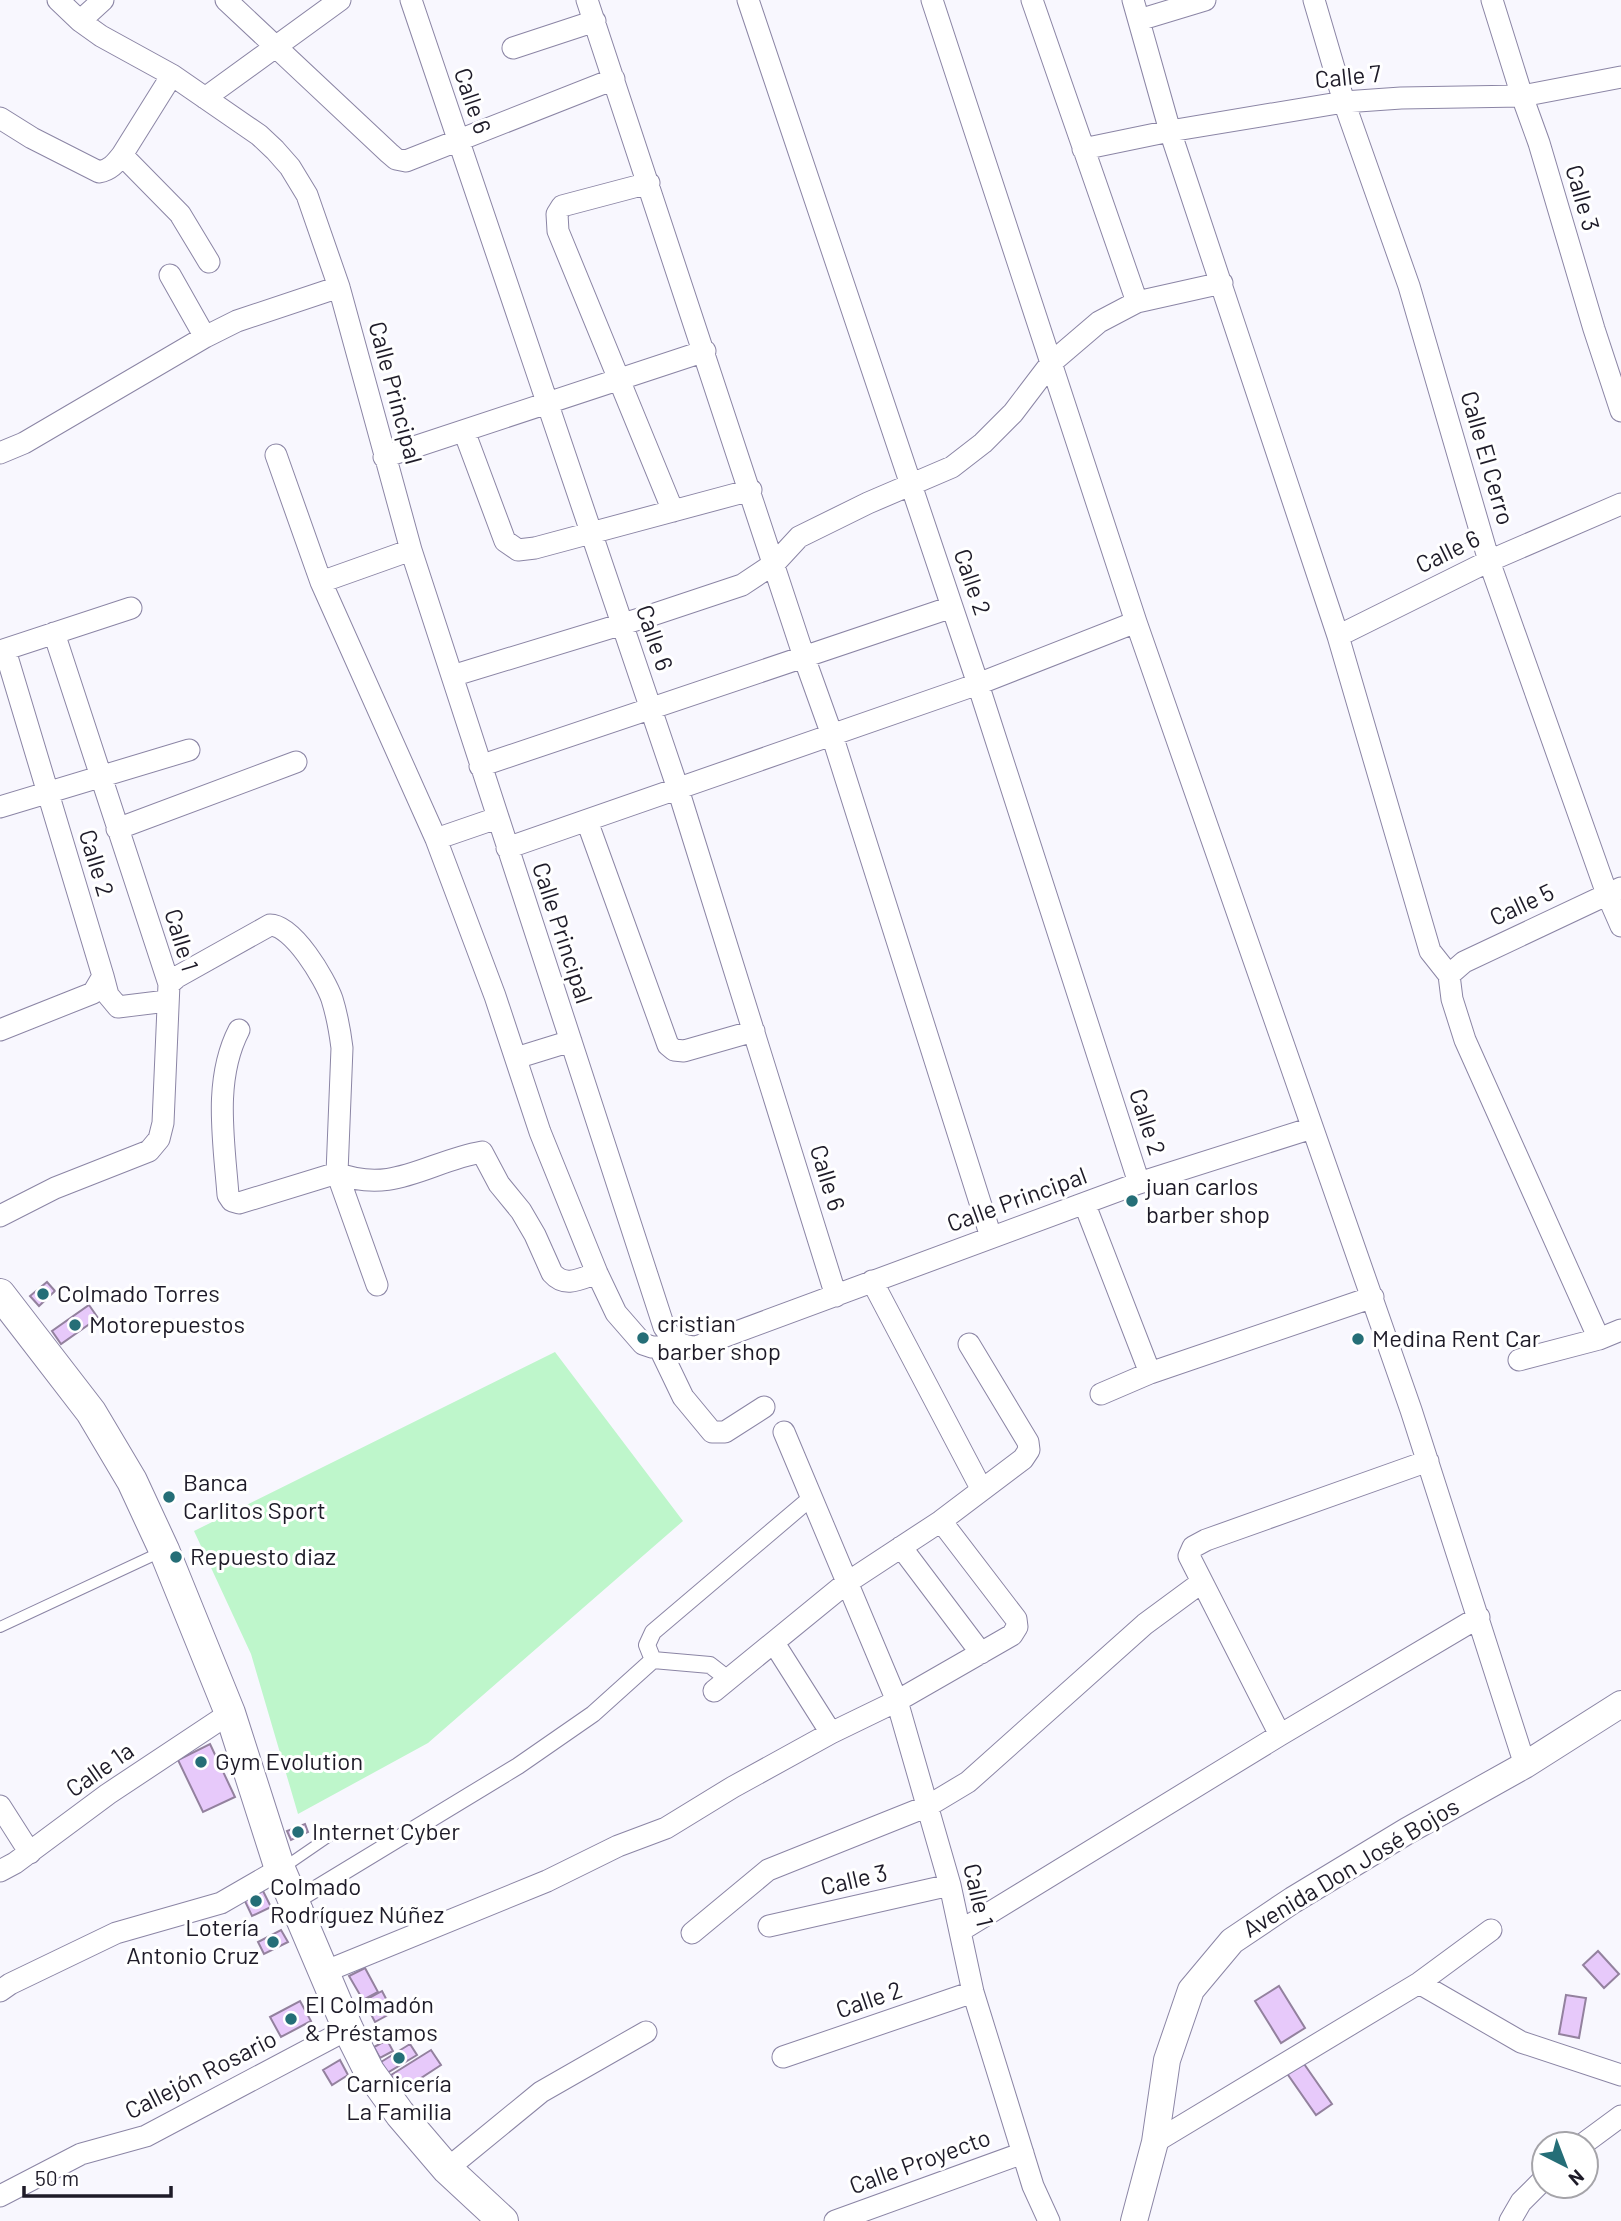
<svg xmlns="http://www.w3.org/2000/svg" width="1621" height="2221" viewBox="0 0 1621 2221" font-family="Barlow,sans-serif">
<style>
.green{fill:#bef6cb}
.building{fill:#e7c9fa;stroke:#93819e;stroke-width:2}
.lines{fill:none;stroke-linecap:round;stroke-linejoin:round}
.service-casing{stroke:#8b85a5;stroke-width:12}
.pedestrian-casing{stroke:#8b85a5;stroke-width:18}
.minor-casing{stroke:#8b85a5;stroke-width:23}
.tertiary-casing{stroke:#8b85a5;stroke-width:28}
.secondary-casing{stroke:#8b85a5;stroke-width:32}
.service{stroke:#fff;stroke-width:10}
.pedestrian{stroke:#fff;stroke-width:16}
.minor{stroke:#fff;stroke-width:21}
.tertiary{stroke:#fff;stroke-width:26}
.secondary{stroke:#fff;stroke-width:30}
.poi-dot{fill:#256e77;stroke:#fff;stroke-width:2.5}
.labels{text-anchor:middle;stroke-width:6;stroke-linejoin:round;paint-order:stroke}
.street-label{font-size:24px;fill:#1e1b28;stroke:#fff}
.poi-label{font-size:24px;fill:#1e1b28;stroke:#fff;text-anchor:start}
</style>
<rect width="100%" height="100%" fill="#f8f7fe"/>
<path class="green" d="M 555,1352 L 683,1521 L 428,1743 L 298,1814 L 251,1654 L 194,1531 Z"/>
<path class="building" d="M 47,1282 L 55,1291 L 39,1306 L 30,1296 Z
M 89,1305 L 98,1318 L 61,1344 L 52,1331 Z
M 210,1744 L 235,1797 L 203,1812 L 178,1760 Z
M 305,1824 L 308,1832 L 291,1840 L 287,1831 Z
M 260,1885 L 271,1907 L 252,1916 L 242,1895 Z
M 281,1930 L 288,1942 L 264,1954 L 258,1942 Z
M 1598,1951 L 1619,1974 L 1604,1988 L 1583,1965 Z
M 365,1968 L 378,1992 L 363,2000 L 349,1976 Z
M 1279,1986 L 1305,2028 L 1281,2043 L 1255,2001 Z
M 382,1991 L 393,2012 L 375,2022 L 364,2001 Z
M 1566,1995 L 1586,1998 L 1579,2038 L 1559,2034 Z
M 300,2001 L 311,2021 L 281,2037 L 270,2017 Z
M 387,2040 L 393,2051 L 380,2058 L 374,2047 Z
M 410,2044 L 417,2055 L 387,2073 L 381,2062 Z
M 431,2050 L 441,2065 L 401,2091 L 391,2075 Z
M 340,2060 L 348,2075 L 332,2085 L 323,2070 Z
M 1302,2061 L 1332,2104 L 1316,2115 L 1286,2072 Z"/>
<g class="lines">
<g class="service-casing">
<path id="service" d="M 0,1627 L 163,1551
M 283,1868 L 331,1835"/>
</g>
<g class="pedestrian-casing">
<path id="pedestrian" d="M 653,1660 L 647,1645 L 653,1632 L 812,1497
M 294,1902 L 518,1766 L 593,1714 L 653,1660 L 710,1665 L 728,1679"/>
</g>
<g class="minor-casing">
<path id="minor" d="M 58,0 L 80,21 L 101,36 L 172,75 L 259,135 L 275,150 L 290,167 L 307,195 L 339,287 L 411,550 L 664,1327 C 674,1341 679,1346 696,1347 L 1139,1183 L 1312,1128
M 226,0 L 389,153 L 396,159 L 406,161 L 614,79
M 411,0 L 678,789 L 836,1296
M 587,0 L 804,657 L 832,735 L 991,1237
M 748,0 L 978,684 L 1139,1183
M 932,0 L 1136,622 L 1411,1410 L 1525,1765
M 1032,0 L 1137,302
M 1133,0 L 1170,131 L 1338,636 L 1430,951 L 1449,975 L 1452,999 L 1465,1040 L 1599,1339
M 1314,0 L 1344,102 L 1409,286 L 1489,561 L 1607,894 L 1621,926
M 1492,0 L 1522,96 L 1539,143 L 1594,329 L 1621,411
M 1139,20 L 1205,0
M 80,21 L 103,0
M 513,48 L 595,21
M 205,98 L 340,0
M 0,118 L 32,138 L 99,172 C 110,170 115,164 122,155 L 180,214 L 209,262
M 1083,149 L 1170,131 L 1344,102 L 1401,98 L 1522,96 L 1621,77
M 122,155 L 172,75
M 649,183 L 562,206 L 557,214 L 558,231 L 673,511
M 170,275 L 205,337
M 464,431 L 505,541 L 518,550 L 535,548 L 751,490
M 0,453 L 24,443 L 205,337 L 237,321 L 339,287
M 276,455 L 321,582 L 436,839 L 495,996 L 540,1132 L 597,1273 L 616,1313 L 643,1344 L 652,1347 L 659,1347 L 675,1342
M 384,457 L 705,351
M 321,582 L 411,550
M 1338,636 L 1489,561 L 1621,504
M 0,651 L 131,608
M 452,676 L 649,616 L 742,585 L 775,563 L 799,537 L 868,503 L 952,467 L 983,443 L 1013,413 L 1051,363 L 1099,322 L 1137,302 L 1222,283
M 480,766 L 952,607
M 0,807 L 189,750
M 587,821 L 668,1045 L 674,1050 L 684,1051 L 754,1031
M 117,829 L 296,762
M 436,839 L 497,818
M 507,848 L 978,684 L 1136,622
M 1449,975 L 1464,962 L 1621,888
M 103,976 L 108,995 L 118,1007 L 167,1001
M 169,984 L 177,977 L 270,925 C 293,925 325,979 332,999 C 337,1015 340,1032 342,1048 L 337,1173 C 393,1195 429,1161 482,1152 L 499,1184 L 521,1211 L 535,1235 L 552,1273 C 565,1288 580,1279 597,1273
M 0,1030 L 93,993 L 103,976 L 5,650
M 239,1030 C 213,1080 224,1141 228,1195 L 232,1201 L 239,1203 L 337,1173 L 377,1285
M 516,1058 L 571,1041
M 1085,1205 L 1150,1373
M 0,1216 L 55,1188 L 149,1151 L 159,1139 L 163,1123 L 169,984 L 54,633
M 872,1281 L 982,1490
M 659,1347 L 683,1397 L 712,1432 L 725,1432 L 764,1407
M 1519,1360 L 1599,1339 L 1621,1330
M 1101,1394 L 1150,1373 L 1373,1297
M 784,1432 L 897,1701 L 950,1885 L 973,1992 L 1033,2186 L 1049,2221
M 901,1547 L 981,1653
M 774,1643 L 831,1733
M 714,1691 L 845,1584 L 941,1521 L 1023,1459 L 1029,1450 L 1028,1442 L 969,1344
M 1280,1735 L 1189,1556 L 1193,1547 L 1206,1540 L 1428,1461
M 0,1806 L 30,1853
M 0,1871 L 15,1863 L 108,1794 L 230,1713
M 769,1926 L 950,1885
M 960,1931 L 1280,1735 L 1479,1617
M 692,1933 L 768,1870 L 928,1806 L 968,1782 L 1145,1624 L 1202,1582
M 324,1972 L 547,1881 L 618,1846 L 666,1828 L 733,1787 L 831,1733 L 897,1701 L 1012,1635 L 1017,1627 L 1016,1619 L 941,1521
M 1419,1983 L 1521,2042 L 1621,2075
M 0,1991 L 10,1984 L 116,1933 L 221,1903 L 280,1869
M 783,2057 L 973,1992
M 1155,2142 L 1419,1983 L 1491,1930
M 1583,2144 L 1621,2116
M 447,2169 L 541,2092 L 646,2032
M 0,2196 L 81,2154 L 146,2136 L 348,2029
M 835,2221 L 1023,2153
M 1510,2221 L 1521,2202 L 1544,2179"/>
</g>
<g class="tertiary-casing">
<path id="tertiary" d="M 1134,2221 L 1155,2142 L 1167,2060 L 1191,1990 L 1232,1941 L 1293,1900 L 1407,1831 L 1525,1765 L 1621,1704"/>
</g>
<g class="secondary-casing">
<path id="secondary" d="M 0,1294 L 91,1412 L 132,1481 L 164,1550 L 230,1713 L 280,1869 L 348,2029 L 369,2071 L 400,2114 L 447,2169 L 503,2221"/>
</g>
<use href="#service" class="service"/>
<use href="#pedestrian" class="pedestrian"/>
<use href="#minor" class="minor"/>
<use href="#tertiary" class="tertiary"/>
<use href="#secondary" class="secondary"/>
</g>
<g class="poi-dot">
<circle cx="1132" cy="1201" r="7"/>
<circle cx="43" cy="1294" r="7"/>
<circle cx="75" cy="1325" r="7"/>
<circle cx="643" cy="1338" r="7"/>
<circle cx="1358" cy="1339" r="7"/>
<circle cx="169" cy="1497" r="7"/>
<circle cx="176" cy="1557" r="7"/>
<circle cx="201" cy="1762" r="7"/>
<circle cx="298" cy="1832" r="7"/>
<circle cx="256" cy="1901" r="7"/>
<circle cx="273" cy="1942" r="7"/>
<circle cx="291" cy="2019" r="7"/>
<circle cx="399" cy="2058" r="7"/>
</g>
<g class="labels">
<g class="street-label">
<text transform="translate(1348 77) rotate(-6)" y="8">Calle 7</text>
<text transform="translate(472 101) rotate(71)" y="8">Calle 6</text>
<text transform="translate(1582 198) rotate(74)" y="8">Calle 3</text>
<text transform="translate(395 393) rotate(75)" y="8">Calle Principal</text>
<text transform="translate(1487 458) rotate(74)" y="8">Calle El Cerro</text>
<text transform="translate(1448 552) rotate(-26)" y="8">Calle 6</text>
<text transform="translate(972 582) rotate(71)" y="8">Calle 2</text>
<text transform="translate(654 638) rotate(71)" y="8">Calle 6</text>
<text transform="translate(96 863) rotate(73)" y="8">Calle 2</text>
<text transform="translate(1522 905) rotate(-25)" y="8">Calle 5</text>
<text transform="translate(562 933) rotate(72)" y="8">Calle Principal</text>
<text transform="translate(181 940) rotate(73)" y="8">Calle 1</text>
<text transform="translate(1147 1122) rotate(72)" y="8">Calle 2</text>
<text transform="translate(827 1178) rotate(73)" y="8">Calle 6</text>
<text transform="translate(1017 1200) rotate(-20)" y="8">Calle Principal</text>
<text transform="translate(100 1770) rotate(-35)" y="8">Calle 1a</text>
<text transform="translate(1351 1868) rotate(-31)" y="8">Avenida Don José Bojos</text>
<text transform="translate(854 1880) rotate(-13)" y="8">Calle 3</text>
<text transform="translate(978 1895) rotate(77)" y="8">Calle 1</text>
<text transform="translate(869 2000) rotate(-19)" y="8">Calle 2</text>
<text transform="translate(201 2075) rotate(-27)" y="8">Callejón Rosario</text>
<text transform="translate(920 2162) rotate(-20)" y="8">Calle Proyecto</text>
</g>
<g class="poi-label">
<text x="1146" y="1195">juan carlos<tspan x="1146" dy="28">barber shop</tspan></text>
<text x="57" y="1302">Colmado Torres</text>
<text x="657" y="1332">cristian<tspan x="657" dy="28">barber shop</tspan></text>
<text x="89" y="1333">Motorepuestos</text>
<text x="1372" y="1347">Medina Rent Car</text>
<text x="183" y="1491">Banca<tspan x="183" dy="28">Carlitos Sport</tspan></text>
<text x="190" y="1565">Repuesto diaz</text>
<text x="215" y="1770">Gym Evolution</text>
<text x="312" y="1840">Internet Cyber</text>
<text x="270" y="1895">Colmado<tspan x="270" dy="28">Rodríguez Núñez</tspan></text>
<text x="259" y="1936" text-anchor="end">Lotería<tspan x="259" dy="28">Antonio Cruz</tspan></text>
<text x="305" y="2013">El Colmadón<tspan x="305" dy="28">&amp; Préstamos</tspan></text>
<text x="399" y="2092" text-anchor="middle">Carnicería<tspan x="399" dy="28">La Familia</tspan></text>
</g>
</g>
<g transform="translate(1565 2165) rotate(138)"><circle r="33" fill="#ffffff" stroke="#a5a4a9" stroke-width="2"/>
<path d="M0-5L12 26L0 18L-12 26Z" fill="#256e77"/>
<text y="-10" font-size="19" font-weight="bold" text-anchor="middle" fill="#1e1b28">N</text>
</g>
<path d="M24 2186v10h147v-10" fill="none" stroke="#1e1b28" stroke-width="3.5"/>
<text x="35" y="2186" font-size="21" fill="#1e1b28" stroke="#ffffff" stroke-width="5" paint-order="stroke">50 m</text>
</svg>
